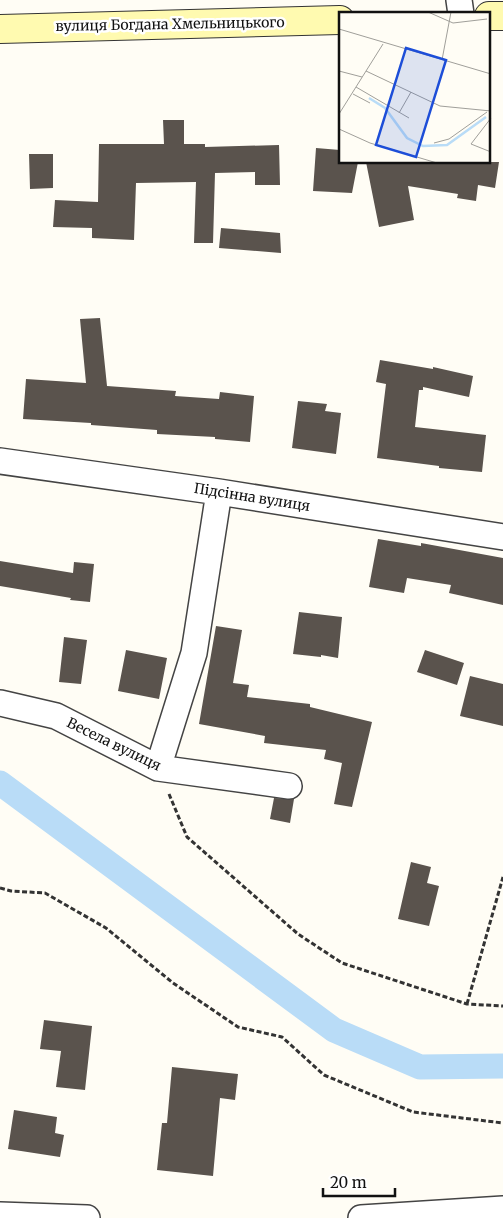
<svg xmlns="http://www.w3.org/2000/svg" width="503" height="1218" viewBox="0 0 503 1218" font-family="Merriweather,serif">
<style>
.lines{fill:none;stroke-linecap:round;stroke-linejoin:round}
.canal{stroke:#b9dcf7;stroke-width:25}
.building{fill:#5a534d}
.minor-casing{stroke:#444;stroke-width:28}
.secondary-casing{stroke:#333;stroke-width:30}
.path{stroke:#333;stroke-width:3;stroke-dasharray:5 2.5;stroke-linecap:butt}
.minor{stroke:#fff;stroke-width:25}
.secondary{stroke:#fffab0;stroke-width:28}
.labels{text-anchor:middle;stroke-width:5;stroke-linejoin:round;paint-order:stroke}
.street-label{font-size:14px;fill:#111;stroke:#fff}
.inset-river{fill:none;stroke:#b9dcf7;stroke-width:2.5}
.inset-road{fill:none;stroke:#a09f9a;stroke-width:1}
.view{fill:#1d4ed8;fill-opacity:0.15;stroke:#1d4ed8;stroke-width:2.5}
.inset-edge{fill:none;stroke:#111;stroke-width:2.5}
</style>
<rect width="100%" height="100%" fill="#fffdf5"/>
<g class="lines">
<path class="canal" d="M 0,783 L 334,1030 L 420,1067 L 503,1066"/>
</g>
<path class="building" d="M 163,120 L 184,120 L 184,144 L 205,144 L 205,147 L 279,145 L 280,185 L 255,185 L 255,172 L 215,173 L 213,243 L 194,243 L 196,182 L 136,183 L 134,240 L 92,238 L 92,228 L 53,227 L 55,200 L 98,202 L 99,144 L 164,144 Z
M 316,148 L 340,150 L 340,162 L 358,162 L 352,193 L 313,191 Z
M 29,154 L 53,154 L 53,188 L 30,189 Z
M 366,162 L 499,162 L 495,188 L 478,185 L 476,201 L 457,198 L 458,194 L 408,186 L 414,220 L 379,227 Z
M 221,228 L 280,233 L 281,253 L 219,248 Z
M 100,318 L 107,386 L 176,391 L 175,396 L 219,399 L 220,392 L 254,396 L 250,442 L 215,439 L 215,437 L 157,434 L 157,430 L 91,425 L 91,423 L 23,419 L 26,379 L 86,383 L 80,319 Z
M 380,360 L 433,369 L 433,367 L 473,376 L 469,397 L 423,387 L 423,390 L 419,390 L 415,427 L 486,435 L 482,472 L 439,468 L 439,466 L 377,458 L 386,384 L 376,382 Z
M 298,401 L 327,404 L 325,411 L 341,413 L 336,454 L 292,448 Z
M 378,539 L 421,546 L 421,543 L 503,558 L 503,605 L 449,593 L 451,585 L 407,578 L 404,593 L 369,587 Z
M 0,561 L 73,573 L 74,562 L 94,564 L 90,602 L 70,600 L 71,598 L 0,586 Z
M 299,612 L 342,617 L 338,658 L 321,655 L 321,657 L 293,654 Z
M 216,626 L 242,630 L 233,683 L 249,685 L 247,697 L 310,704 L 310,707 L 372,722 L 352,807 L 334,804 L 342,763 L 324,759 L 326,750 L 264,743 L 265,736 L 199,724 Z
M 64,637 L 87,640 L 81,684 L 59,682 Z
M 126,650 L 167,658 L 159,699 L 118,691 Z
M 425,650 L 464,663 L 457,685 L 417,672 Z
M 470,676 L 503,684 L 503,726 L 460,716 Z
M 274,798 L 294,799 L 290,823 L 270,819 Z
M 411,862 L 431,867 L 427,883 L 439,886 L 429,926 L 398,919 Z
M 44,1020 L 92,1026 L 85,1090 L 56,1087 L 61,1051 L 40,1049 Z
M 172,1067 L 238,1074 L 235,1100 L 220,1098 L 213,1176 L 157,1170 L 162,1123 L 167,1123 Z
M 14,1110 L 57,1117 L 55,1133 L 64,1135 L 60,1157 L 8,1149 Z"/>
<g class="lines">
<g class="minor-casing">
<path id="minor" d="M 459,0 L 461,14
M 0,461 L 219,492 L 503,537
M 0,703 L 56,716 L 158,768 L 289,786
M 158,768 L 194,653 L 219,492
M 0,1215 L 87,1218
M 361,1218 L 503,1209"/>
</g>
<g class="secondary-casing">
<path id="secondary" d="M 489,16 L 503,16
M 0,29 L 340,20"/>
</g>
<path class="path" d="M 169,794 L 187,837 L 298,934 L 342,963 L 467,1004 L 503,1006
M 0,888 L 11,891 L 45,893 L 106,928 L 173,983 L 238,1027 L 282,1037 L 324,1075 L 413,1112 L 503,1123
M 467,1004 L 503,877"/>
<use href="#minor" class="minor"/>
<use href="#secondary" class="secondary"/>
</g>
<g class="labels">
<g class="street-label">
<text transform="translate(170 24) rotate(-1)" y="5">вулиця Богдана Хмельницького</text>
<text transform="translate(252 497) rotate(9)" y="5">Підсінна вулиця</text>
<text transform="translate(114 744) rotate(26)" y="5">Весела вулиця</text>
</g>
</g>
<g transform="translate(339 12)">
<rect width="151" height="151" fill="#fffdf5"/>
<path class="inset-river" d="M 30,86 L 46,96 L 68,126 L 84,134 L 108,133 L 147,105"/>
<path class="inset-road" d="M 89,0 L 114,11 L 148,7M 0,17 L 152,62M 103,48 L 112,0M 0,59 L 23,65M 27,59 L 101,94 L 152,99M 17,75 L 70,106M 14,82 L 31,91M 60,101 L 72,80M 0,102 L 44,32M 152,106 L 132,132 L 152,140M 0,117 L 31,131 L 98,151M 95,131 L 110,127 L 148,100"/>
<path class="view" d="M 67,36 L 107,48 L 77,145 L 37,133 Z"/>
<rect width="151" height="151" class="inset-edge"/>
</g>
<path d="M323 1188v8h72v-8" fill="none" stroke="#111111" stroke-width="2.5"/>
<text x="330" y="1188" font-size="15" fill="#111111" stroke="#ffffff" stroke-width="4" paint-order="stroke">20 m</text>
</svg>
